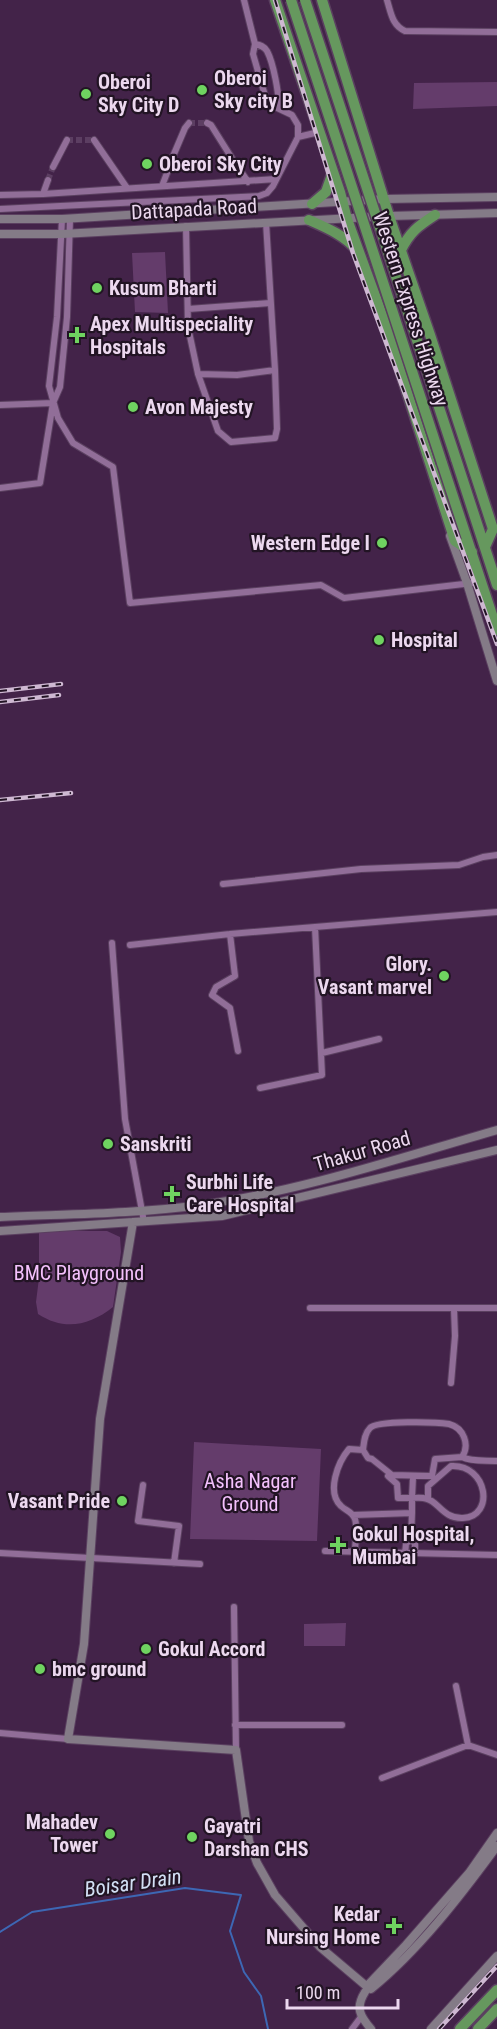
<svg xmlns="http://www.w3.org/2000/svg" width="497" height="2029" viewBox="0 0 497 2029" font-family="'Roboto Condensed',sans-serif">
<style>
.green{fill:#643c6b}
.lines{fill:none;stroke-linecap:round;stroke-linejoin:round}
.stream{stroke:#3d67b4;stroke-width:2}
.street-tunnel{stroke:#5c3e62;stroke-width:6;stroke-dasharray:6 3;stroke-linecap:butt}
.street-casing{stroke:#5b4060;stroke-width:8}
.secondary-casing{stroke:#5b4060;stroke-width:10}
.highway-casing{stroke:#5b4060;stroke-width:13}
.street{stroke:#916e98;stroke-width:6}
.secondary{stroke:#847b87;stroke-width:8}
.highway{stroke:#66985e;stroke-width:10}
.rail-casing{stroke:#ceb8d2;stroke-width:4.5}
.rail{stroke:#221424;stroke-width:2;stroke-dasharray:7;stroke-linecap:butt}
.highway-bridge-casing{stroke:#5b4060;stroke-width:13;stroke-linecap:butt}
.highway-bridge{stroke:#66985e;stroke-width:10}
.poi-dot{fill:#6fd360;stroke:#221424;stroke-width:2}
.labels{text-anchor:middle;stroke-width:4.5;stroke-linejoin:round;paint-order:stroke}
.poi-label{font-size:20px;font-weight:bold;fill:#ecd8ef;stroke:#221424;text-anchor:start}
.street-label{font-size:20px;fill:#ecd8ef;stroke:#221424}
.park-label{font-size:20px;fill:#f4c1fd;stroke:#221424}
.water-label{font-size:21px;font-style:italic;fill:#d3e0f5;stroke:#221424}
</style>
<rect width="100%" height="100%" fill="#432349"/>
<path class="green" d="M 497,82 L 497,106 L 413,109 L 414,83 Z
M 165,252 L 168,313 L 135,312 L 132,253 Z
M 61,1231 L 107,1231 L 120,1237 L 121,1252 L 113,1307 C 89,1326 64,1331 38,1314 L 36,1302 L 39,1278 L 39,1233 Z
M 194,1442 L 321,1449 L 317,1541 L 190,1539 Z
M 346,1623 L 345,1646 L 304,1646 L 304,1624 Z"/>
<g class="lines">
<path class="stream" d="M 0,1932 L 32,1912 L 185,1888 L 241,1895 L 230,1931 L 244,1972 L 261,1996 L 268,2029"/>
<path class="street-tunnel" d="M 189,123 L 207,123
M 67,140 L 94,140
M 48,180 L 53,167"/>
<g class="street-casing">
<path id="street" d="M 387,0 C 391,13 392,25 405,31 L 497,32
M 255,44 C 260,45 264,46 267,51 C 273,62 280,96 278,107
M 207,123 L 211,125 L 233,160
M 298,137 L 319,132
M 94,140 L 127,188
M 171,161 L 185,128 L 189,123
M 53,167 L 67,140
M 240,170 L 248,182
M 162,186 L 167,173
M 43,194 L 48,180
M 0,195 L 43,194 L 276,179
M 0,209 L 259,196 L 267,193 L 273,186 L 298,137 L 298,125 L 292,115 L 273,106 L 266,99 L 253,54 L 255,44 L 244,0
M 62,219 L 57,317 L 49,386 L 58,418 L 73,443 L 113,467 L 130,603 L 321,585 L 344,598 L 481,582
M 186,226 L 188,327 L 198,374 L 237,375 L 275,370 L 266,222
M 188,309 L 270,303
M 198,374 L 218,431 L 231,442 L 275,438 L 277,429 L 275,370
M 0,405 L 53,403
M 0,488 L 40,483 L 53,403 L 60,387 L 67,317 L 70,219
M 223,884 L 361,869 L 459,865 L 483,857 L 497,855
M 230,934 L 235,976 L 216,987 L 212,995 L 230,1008 L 238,1051
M 112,943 L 125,1119 L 144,1222
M 130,945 L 230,934 L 497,912
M 322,1053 L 379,1039
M 260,1088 L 322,1075 L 315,927
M 310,1308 L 497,1308
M 451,1383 L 455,1336 L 454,1309
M 462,1457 C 472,1462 486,1460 497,1461
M 388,1476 L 397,1484 L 398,1498 L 412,1498 L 412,1513
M 413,1477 L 412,1498 C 417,1498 422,1497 427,1499 C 438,1501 443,1519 463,1518 C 495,1517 488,1464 451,1466 L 428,1486 L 428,1499
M 143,1485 L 138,1521 L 179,1526 L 174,1563
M 353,1515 L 412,1513 L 411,1538 L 415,1544 L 415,1554
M 325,1551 L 497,1555
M 355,1552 C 355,1542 358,1529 355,1519 C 352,1511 346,1511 341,1506 C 326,1492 338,1462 349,1449 L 363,1450 L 368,1458 L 372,1459 L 392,1475 L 432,1476 L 435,1459 L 462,1457 C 470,1445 464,1428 449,1424 C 437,1422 377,1420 370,1428 C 364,1434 364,1443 363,1450
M 0,1553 L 200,1564
M 405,1554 L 406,1544 L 411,1538
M 234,1607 L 236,1750
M 456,1686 L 468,1745
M 235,1725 L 342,1725
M 0,1733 L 68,1739
M 382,1778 L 468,1745 L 497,1755
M 352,2029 L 361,2017"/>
</g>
<g class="secondary-casing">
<path id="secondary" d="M 0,219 L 62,219 L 385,199 L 497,197
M 0,234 L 62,234 L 389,216 L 497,213
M 450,536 L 467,583 L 497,681
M 0,1217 C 67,1214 134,1214 201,1205 C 302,1191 399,1158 497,1130
M 133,1222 L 100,1419 L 84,1644 L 68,1739 L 236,1750 L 249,1841 L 257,1863 L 275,1895 L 320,1947 L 365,1985
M 0,1231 L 222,1216 L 497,1150
M 368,1985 L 406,1945 L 469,1873 L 497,1833
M 371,1989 C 419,1950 461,1895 497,1846
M 365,1992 C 355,2008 360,2016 371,2029
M 431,2029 L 497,1956"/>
</g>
<g class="highway-casing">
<path id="highway" d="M 275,0 L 340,192 L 347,219 L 385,323 L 455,541 L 472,552
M 322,0 L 389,216 L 430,335 L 493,529 L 485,547
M 312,204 L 326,192 L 333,172
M 309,220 C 327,228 344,235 357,250
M 401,250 C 410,232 418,226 435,215
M 456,459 L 497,585
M 442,463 L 497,630
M 460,2029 L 497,1990
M 478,2029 L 497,2009"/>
</g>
<use href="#street" class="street"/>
<use href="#secondary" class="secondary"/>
<use href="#highway" class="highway"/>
<g class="rail-casing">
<path id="rail" d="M 275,0 L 353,253 L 497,644
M 0,691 L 61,684
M 0,702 L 59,695
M 0,800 L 71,793
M 439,2029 L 497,1966"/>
</g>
<use href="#rail" class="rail"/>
<g class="highway-bridge-casing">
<path id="highway-bridge" d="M 291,0 L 442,463
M 305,0 L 456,459"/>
</g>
<use href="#highway-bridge" class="highway-bridge"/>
</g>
<g class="poi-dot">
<circle cx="202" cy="90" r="6"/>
<circle cx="86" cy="94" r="6"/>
<circle cx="147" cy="164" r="6"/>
<circle cx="97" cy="288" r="6"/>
<path d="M74 326h6v6h6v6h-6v6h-6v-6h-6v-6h6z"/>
<circle cx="133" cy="407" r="6"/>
<circle cx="382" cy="543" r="6"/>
<circle cx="379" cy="640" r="6"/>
<circle cx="444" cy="976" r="6"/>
<circle cx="108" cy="1144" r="6"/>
<path d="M169 1185h6v6h6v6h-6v6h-6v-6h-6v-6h6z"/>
<circle cx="122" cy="1501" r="6"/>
<path d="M335 1536h6v6h6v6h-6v6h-6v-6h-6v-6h6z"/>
<circle cx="146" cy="1649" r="6"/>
<circle cx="40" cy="1669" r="6"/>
<circle cx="110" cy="1834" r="6"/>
<circle cx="192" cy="1837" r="6"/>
<path d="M391 1917h6v6h6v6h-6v6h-6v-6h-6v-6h6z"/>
</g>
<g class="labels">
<g class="poi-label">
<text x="214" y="85">Oberoi<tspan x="214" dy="23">Sky city B</tspan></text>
<text x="98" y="89">Oberoi<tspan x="98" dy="23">Sky City D</tspan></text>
<text x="159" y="171">Oberoi Sky City</text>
<text x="109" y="295">Kusum Bharti</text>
<text x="90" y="331">Apex Multispeciality<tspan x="90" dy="23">Hospitals</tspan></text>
<text x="145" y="414">Avon Majesty</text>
<text x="370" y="550" text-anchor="end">Western Edge I</text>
<text x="391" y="647">Hospital</text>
<text x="432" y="971" text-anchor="end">Glory.<tspan x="432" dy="23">Vasant marvel</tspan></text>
<text x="120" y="1151">Sanskriti</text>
<text x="186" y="1189">Surbhi Life<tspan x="186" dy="23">Care Hospital</tspan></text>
<text x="110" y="1508" text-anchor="end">Vasant Pride</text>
<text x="352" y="1541">Gokul Hospital,<tspan x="352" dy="23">Mumbai</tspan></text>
<text x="158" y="1656">Gokul Accord</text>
<text x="52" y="1676">bmc ground</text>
<text x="98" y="1829" text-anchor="end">Mahadev<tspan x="98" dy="23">Tower</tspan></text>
<text x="204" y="1833">Gayatri<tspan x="204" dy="23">Darshan CHS</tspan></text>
<text x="380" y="1921" text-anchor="end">Kedar<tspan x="380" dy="23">Nursing Home</tspan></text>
</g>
<g class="street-label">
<text transform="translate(194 209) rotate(-3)" y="7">Dattapada Road</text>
<text transform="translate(411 309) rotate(72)" y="7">Western Express Highway</text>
<text transform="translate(362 1151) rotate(-16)" y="7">Thakur Road</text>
</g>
<g class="park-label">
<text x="79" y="1280">BMC Playground</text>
<text x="250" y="1488">Asha Nagar<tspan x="250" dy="23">Ground</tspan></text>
</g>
<g class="water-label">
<text transform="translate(133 1883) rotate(-8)" y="7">Boisar Drain</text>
</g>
</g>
<path d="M287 1999v9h111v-9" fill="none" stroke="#ecd8ef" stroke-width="3"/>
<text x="296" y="1999" font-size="18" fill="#ecd8ef" stroke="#221424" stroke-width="4.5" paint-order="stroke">100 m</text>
</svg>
